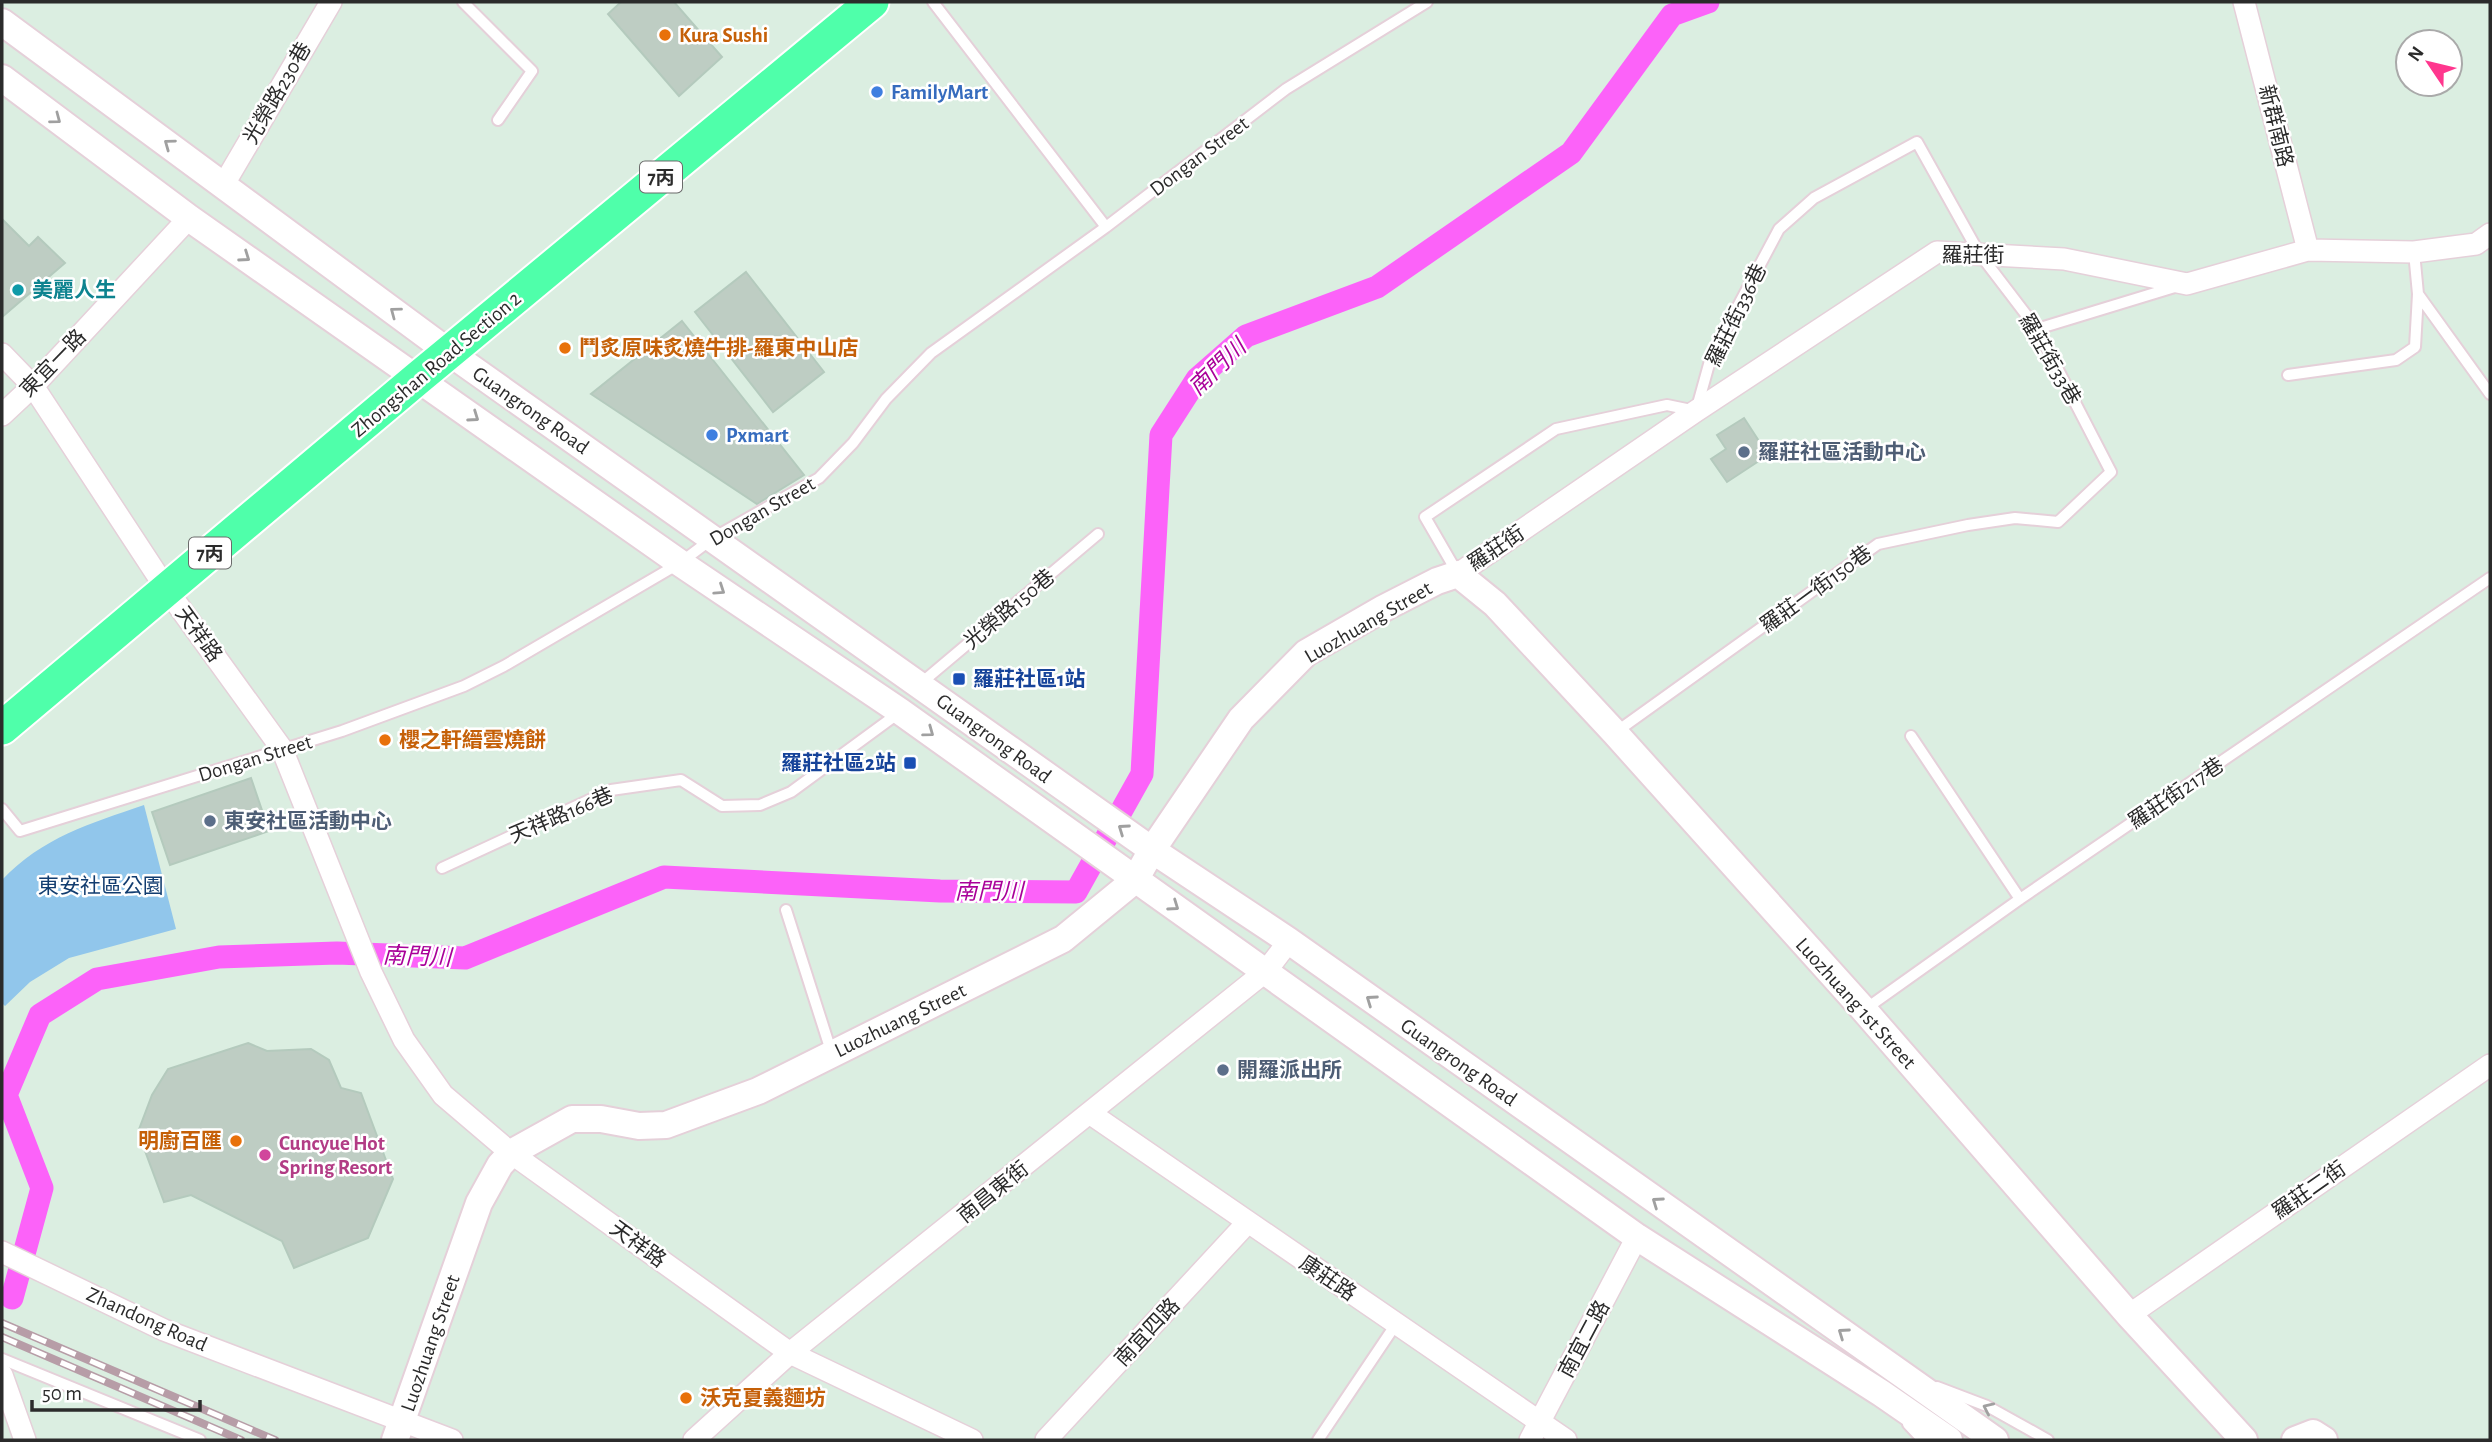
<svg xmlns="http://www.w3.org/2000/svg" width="2492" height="1442" viewBox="0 0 2492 1442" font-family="'Alegreya Sans','Noto Sans TC',sans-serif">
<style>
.green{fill:#91c6eb}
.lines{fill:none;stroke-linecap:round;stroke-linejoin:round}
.canal{stroke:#fc62f9;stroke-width:23}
.building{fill:#becdc3;stroke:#b4cabd;stroke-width:2}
.service-casing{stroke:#e5d0d9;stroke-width:14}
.minor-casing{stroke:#e5d0d9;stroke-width:24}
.tertiary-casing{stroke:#e5d0d9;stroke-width:30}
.primary-casing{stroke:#fff;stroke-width:37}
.service{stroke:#fff;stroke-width:10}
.minor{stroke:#fff;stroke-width:21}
.tertiary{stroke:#fff;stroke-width:26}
.primary{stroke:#4fffaa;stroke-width:33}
.rail-casing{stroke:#b79da7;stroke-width:8}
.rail{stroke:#fff;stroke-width:5;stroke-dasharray:16;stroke-linecap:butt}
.oneway{stroke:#a0a0a0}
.food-dot{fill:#e8710a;stroke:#fff;stroke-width:2.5}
.shop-dot{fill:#3f7fe0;stroke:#fff;stroke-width:2.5}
.culture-dot{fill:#0f9aa8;stroke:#fff;stroke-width:2.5}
.service-dot{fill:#5c6f8a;stroke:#fff;stroke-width:2.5}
.transit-dot{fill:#1a4fb4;stroke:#fff;stroke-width:2.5}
.hotel-dot{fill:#d1479c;stroke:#fff;stroke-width:2.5}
.labels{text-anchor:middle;stroke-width:5;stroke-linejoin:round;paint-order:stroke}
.shield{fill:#fff;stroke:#6b6b6b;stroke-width:2}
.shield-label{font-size:19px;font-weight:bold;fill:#2b2b2b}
.food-label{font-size:21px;font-weight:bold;fill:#c56008;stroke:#fff;text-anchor:start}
.shop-label{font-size:21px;font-weight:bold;fill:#366cbe;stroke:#fff;text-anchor:start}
.street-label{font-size:21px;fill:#2b2b2b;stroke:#fff}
.culture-label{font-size:21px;font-weight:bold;fill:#0d838f;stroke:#fff;text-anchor:start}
.service-label{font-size:21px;font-weight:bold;fill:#4e5e75;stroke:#fff;text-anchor:start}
.transit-label{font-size:21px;font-weight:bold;fill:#164399;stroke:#fff;text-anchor:start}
.park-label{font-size:21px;fill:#123d70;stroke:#fff}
.hotel-label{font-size:21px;font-weight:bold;fill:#b23c85;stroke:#fff;text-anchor:start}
.water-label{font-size:23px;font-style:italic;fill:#a90099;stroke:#fff}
</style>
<rect width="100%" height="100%" fill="#dbeee1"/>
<path class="green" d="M 144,805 L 176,929 L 69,958 L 30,982 L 5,1006 L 2,1003 L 2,880 C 43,837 89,824 144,805 Z"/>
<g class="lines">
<path class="canal" d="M 12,1298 L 42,1188 L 6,1095 L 40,1015 L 97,979 L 219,957 L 337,953 L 465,958 L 664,877 L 940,891 L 1076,892 L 1142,774 L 1161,435 L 1197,379 L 1246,336 L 1377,287 L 1571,153 L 1672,15 L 1708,2"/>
</g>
<path class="building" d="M 621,2 L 674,2 L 722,57 L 679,96 L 608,14 Z
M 2,219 L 29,246 L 38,237 L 65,263 L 2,317 Z
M 746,272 L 824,372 L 773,412 L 695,312 Z
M 682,321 L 804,475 L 757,504 L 591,394 Z
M 1744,418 L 1768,455 L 1727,482 L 1711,459 L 1726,449 L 1717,435 Z
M 251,778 L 269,831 L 170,865 L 152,812 Z
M 248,1043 L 267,1051 L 311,1049 L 329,1060 L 341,1088 L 361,1093 L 393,1179 L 368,1238 L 294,1268 L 282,1241 L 191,1195 L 164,1202 L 138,1132 L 152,1095 L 168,1069 Z"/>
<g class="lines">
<g class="service-casing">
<path id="service" d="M 463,2 L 532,71 L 498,120
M 933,2 L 1106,227
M 2414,252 L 2418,294 L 2490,394
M 2037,329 L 2178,286
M 2288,375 L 2396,360 L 2415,347 L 2418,294
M 1458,574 L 1425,517 L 1556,429 L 1667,405 L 1696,411 L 1711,357 L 1779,229 L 1814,198 L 1917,142 L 1979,253 L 2037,329 L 2111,472 L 2058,522 L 2015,518 L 1968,525 L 1878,544 L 1616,732
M 920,684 L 1098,534
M 1911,736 L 2020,899
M 2,809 L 20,831 L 342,731 L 464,686 L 504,666 L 680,563 L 713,538 L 819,478 L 853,443 L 886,399 L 931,353 L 1106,227 L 1286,89 L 1427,2
M 442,868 L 611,790 L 681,780 L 722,806 L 760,805 L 791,792 L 900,712
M 786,910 L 832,1054
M 1864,1010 L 2020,899 L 2490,578
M 2,1359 L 200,1440
M 1937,1387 L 1987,1406 L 2048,1440
M 1908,1424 L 1923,1440
M 1318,1440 L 1396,1324"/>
</g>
<g class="minor-casing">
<path id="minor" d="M 2244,2 L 2308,250
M 224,184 L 331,2
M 2,354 L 33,386 L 167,590 L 282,749 L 371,972 L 404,1040 L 443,1095 L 511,1153 L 790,1353 L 972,1440
M 2,415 L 33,386 L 189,218
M 1458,574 L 1696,411 L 1937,252 L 2064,259 L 2187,284 L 2308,250 L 2414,252 L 2476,244 L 2490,234
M 1091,1114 L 1566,1440
M 2,1252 L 164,1330 L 452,1440
M 2129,1315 L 2490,1065
M 2,1375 L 25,1440
M 694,1440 L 790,1353 L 1266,971 L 1289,941
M 1046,1440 L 1247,1223
M 1530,1440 L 1637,1237"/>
</g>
<g class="tertiary-casing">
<path id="tertiary" d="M 2,22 L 450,353 L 1152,850 L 1289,941 L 1995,1440
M 2,78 L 189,218 L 680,563 L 901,712 L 1637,1237 L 1881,1393 L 1949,1440
M 395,1440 L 479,1203 L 500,1165 L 511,1153 L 572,1119 L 601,1119 L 639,1126 L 666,1125 L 758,1091 L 1063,939 L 1135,880 L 1152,850 L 1241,719 L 1306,653 L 1384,608 L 1437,581 L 1458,574 L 1495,604 L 1615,733 L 1864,1010 L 2129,1315 L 2244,1440
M 2295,1440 L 2313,1433 L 2324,1440"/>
</g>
<g class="primary-casing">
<path id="primary" d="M 2,728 L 418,378 L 872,2"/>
</g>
<use href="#service" class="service"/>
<use href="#minor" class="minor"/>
<use href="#tertiary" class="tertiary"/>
<use href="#primary" class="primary"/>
<g class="rail-casing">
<path id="rail" d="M 2,1323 L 275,1440
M 2,1337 L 241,1440"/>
</g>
<use href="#rail" class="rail"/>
</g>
<defs><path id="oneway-chevron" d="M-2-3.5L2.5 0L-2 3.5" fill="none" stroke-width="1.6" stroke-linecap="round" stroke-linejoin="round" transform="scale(1.75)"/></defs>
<g class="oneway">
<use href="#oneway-chevron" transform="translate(56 119) rotate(37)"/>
<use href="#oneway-chevron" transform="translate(169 144) rotate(-144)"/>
<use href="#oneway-chevron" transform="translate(245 257) rotate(35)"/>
<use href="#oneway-chevron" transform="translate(395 312) rotate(-143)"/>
<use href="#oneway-chevron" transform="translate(474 417) rotate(35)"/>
<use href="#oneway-chevron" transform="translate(720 590) rotate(34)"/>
<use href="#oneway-chevron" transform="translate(929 732) rotate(36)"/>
<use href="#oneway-chevron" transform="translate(1123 829) rotate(-145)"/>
<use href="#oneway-chevron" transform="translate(1174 906) rotate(35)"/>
<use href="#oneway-chevron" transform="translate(1371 1000) rotate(-145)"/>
<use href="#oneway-chevron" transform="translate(1657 1202) rotate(-145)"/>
<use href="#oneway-chevron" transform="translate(1843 1333) rotate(-145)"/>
<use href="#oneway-chevron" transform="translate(1988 1408) rotate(-155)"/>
</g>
<g class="food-dot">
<circle cx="665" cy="35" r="7"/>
<circle cx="565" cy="348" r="7"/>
<circle cx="385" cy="740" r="7"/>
<circle cx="236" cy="1141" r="7"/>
<circle cx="686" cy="1398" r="7"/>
</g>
<g class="shop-dot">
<circle cx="877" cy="92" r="7"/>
<circle cx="712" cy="435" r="7"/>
</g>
<circle class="culture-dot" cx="18" cy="290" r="7"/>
<g class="service-dot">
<circle cx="1744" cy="452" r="7"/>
<circle cx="210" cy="821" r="7"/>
<circle cx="1223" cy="1070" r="7"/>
</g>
<g class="transit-dot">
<rect x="952" y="672" width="14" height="14" rx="3.5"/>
<rect x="903" y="756" width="14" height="14" rx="3.5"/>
</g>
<circle class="hotel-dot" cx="265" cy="1155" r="7"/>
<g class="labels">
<g class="shield">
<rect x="640" y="161.5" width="42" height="31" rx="5"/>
<rect x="189" y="537.5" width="42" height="31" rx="5"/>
</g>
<g class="shield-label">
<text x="661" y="184">7丙</text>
<text x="210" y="560">7丙</text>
</g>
<g class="food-label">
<text x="679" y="42">Kura Sushi</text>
<text x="579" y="355">鬥炙原味炙燒牛排-羅東中山店</text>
<text x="399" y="747">櫻之軒縉雲燒餅</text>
<text x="222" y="1148" text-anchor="end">明廚百匯</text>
<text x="700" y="1405">沃克夏義麵坊</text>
</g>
<g class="shop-label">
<text x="891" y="99">FamilyMart</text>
<text x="726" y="442">Pxmart</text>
</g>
<g class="street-label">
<text transform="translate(277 93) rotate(-60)" y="7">光榮路230巷</text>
<text transform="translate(2276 126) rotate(76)" y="7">新群南路</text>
<text transform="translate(1199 156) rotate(-37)" y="7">Dongan Street</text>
<text x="1973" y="262">羅莊街</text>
<text transform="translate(1736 315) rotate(-64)" y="7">羅莊街336巷</text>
<text transform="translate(2050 359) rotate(60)" y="7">羅莊街33巷</text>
<text transform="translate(53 363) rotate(-46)" y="7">東宜一路</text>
<text transform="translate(436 364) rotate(-40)" y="7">Zhongshan Road Section 2</text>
<text transform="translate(531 410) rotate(35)" y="7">Guangrong Road</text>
<text transform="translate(762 511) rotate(-30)" y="7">Dongan Street</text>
<text transform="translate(1496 548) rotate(-34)" y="7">羅莊街</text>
<text transform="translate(1816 589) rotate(-36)" y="7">羅莊一街150巷</text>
<text transform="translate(1009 609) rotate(-40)" y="7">光榮路150巷</text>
<text transform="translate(1368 622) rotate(-30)" y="7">Luozhuang Street</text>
<text transform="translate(199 634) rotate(54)" y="7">天祥路</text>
<text transform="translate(994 738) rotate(36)" y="7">Guangrong Road</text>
<text transform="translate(255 758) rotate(-17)" y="7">Dongan Street</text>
<text transform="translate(2176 793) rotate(-34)" y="7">羅莊街217巷</text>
<text transform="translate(561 815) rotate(-23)" y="7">天祥路166巷</text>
<text transform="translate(1856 1003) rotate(48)" y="7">Luozhuang 1st Street</text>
<text transform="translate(900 1020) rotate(-26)" y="7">Luozhuang Street</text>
<text transform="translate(1459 1062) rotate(35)" y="7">Guangrong Road</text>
<text transform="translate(2309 1190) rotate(-35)" y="7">羅莊二街</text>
<text transform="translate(993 1192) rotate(-39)" y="7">南昌東街</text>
<text transform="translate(638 1244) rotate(36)" y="7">天祥路</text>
<text transform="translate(1328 1278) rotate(34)" y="7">康莊路</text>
<text transform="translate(147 1319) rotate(24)" y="7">Zhandong Road</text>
<text transform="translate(1147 1332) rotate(-47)" y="7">南宜四路</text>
<text transform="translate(1584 1339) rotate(-62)" y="7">南宜二路</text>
<text transform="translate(430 1343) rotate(-71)" y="7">Luozhuang Street</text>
</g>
<g class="culture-label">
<text x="32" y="297">美麗人生</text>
</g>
<g class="service-label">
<text x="1758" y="459">羅莊社區活動中心</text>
<text x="224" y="828">東安社區活動中心</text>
<text x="1237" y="1077">開羅派出所</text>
</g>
<g class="transit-label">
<text x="973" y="686">羅莊社區1站</text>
<text x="896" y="770" text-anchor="end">羅莊社區2站</text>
</g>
<g class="park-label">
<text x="101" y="893">東安社區公園</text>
</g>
<g class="hotel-label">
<text x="279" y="1150">Cuncyue Hot<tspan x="279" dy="24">Spring Resort</tspan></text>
</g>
<g class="water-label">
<text transform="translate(1217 367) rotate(-44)" y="8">南門川</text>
<text x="989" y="899">南門川</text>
<text transform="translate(417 956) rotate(2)" y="8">南門川</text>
</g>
</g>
<rect width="2492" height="1442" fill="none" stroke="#2b2b2b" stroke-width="7"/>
<g transform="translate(2429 63) rotate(305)"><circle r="33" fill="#ffffff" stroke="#aaaaaa" stroke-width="2"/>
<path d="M0-5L12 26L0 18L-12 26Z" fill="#ff378e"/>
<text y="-10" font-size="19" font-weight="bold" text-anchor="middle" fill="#2b2b2b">N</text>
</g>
<path d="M32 1400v10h168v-10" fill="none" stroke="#2b2b2b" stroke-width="3.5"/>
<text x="42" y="1400" font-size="21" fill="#2b2b2b" stroke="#ffffff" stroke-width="5" paint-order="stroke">50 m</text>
</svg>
